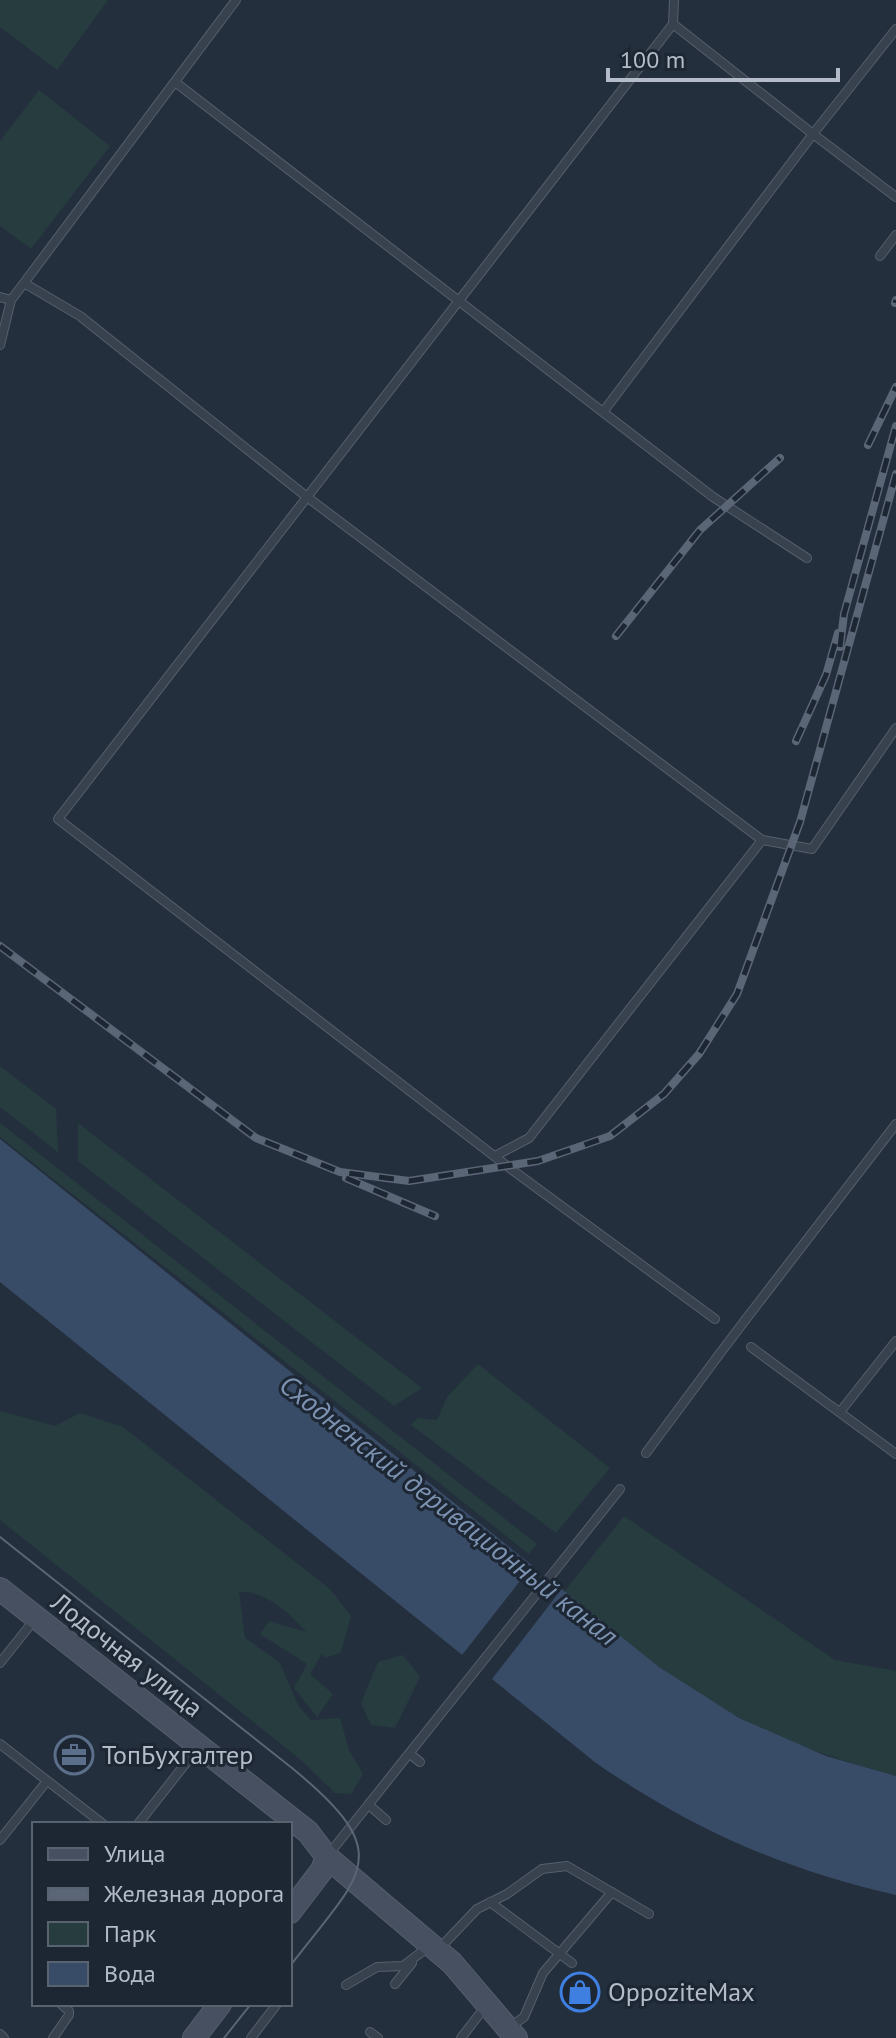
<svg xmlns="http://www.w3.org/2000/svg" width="896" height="2038" viewBox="0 0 896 2038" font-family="'PT Sans',sans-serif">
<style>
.green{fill:#263c3f}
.water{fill:#394c67}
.pier{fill:#242f3e}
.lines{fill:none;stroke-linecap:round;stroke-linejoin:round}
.lane-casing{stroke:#565f6c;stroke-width:10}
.secondary-casing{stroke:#565f6c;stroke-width:24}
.lane{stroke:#38414e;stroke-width:8}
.secondary{stroke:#465061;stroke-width:22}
.tram{stroke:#5a6575;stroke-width:2}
.rail-casing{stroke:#5a6575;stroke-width:8}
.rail{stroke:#1d2633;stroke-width:5;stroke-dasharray:15;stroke-linecap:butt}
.lane-bridge-casing{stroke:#565f6c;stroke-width:10;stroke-linecap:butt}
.lane-bridge{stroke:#38414e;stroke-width:8}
.labels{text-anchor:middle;stroke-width:6;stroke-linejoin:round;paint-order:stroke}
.street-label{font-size:26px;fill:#b4bcc9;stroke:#1d2633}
.poi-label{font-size:26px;fill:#b4bcc9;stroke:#1d2633;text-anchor:start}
.water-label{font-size:28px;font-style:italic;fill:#7c92b1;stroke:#1d2633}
</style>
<rect width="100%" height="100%" fill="#242f3e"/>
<path class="green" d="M 0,0 L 108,0 L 57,70 L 0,27 Z
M 39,90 L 110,146 L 31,249 L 0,226 L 0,141 Z
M 0,1066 L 56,1109 L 58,1152 L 0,1107 Z
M 0,1123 L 537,1544 L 529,1554 L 0,1137 Z
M 78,1123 L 422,1388 L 394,1406 L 78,1161 Z
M 478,1364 L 610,1468 L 556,1533 L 411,1425 L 418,1418 L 437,1420 L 447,1397 Z
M 0,1411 L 55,1426 L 80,1413 L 123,1427 L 330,1589 L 351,1616 L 341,1652 L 326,1658 L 322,1654 L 310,1674 L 333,1694 L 317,1717 L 294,1688 L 307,1664 L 260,1634 L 269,1621 L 306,1632 C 292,1614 262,1589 239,1592 L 245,1638 L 280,1663 L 298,1705 L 311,1720 L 340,1718 L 349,1750 L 363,1774 L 351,1794 L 335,1793 L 301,1760 L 0,1520 Z
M 624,1516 L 835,1660 L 896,1671 L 896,1776 C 842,1761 789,1744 740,1718 C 676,1685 620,1636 564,1592 Z
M 403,1655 L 420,1677 L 395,1728 L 371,1725 L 361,1703 L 378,1662 Z"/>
<path class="water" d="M 0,1139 L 659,1667 L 739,1718 L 826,1756 L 896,1776 L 896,1895 C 782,1869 692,1829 596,1763 L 0,1282 Z"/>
<path class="pier" d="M 534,1563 L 564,1586 L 489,1683 L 459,1659 Z"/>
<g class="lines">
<g class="lane-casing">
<path id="lane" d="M 236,0 L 24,283 L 80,316 L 307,497 L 762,840 L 812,849 L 896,728
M 673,24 L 674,0
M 175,82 L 713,497 L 807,558
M 880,256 L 896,235
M 0,297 L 11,300 L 24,283
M 0,345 L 11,300
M 603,412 L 813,134 L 896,197
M 495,1156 L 529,1138 L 762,840
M 715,1319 L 507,1166 L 58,819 L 673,24 L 813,134 L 896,29
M 746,1319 L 896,1124
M 751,1347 L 896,1454
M 840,1412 L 896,1341
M 646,1453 L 718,1356
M 0,1663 L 35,1619
M 0,1744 L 103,1824
M 410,1754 L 420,1762
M 369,1805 L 386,1820
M 138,1824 L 197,1749
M 0,1840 L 47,1781
M 329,1854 L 620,1489
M 490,1902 L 572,1963
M 438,1950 L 477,1909 L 507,1894 L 542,1869 L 567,1866 L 649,1914
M 395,1984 L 412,1963
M 346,1985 L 377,1967 L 403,1966 L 431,1945
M 509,2028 L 524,2017 L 543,1973 L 612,1892
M 370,2032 L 378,2038
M 0,2034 L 4,2038
M 53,2038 L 69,2015 L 69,2011 L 61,2004
M 251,2038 L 277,2004
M 461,2038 L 485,2007"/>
</g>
<g class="secondary-casing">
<path id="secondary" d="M 0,1589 L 308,1832 L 327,1857 L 452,1963 L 516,2038
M 290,1912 L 322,1870 L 327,1857
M 194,2038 L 220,2004"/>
</g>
<use href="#lane" class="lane"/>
<use href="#secondary" class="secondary"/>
<path class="tram" d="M 0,1537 L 292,1768 C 399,1856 362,1872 290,1966
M 224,2038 L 251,2004"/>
<g class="rail-casing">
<path id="rail" d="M 895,303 L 896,300
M 868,445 L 896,387
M 616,636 L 700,530 L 780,458
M 840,647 L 844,614 L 896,426
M 796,741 L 826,675 L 838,633
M 0,946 L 256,1138 L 340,1172 L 409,1181 L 538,1161 L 610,1136 L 664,1094 L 699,1054 L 737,994 L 800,822 L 896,474
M 346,1178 L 435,1216"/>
</g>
<use href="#rail" class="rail"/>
<g class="lane-bridge-casing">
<path id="lane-bridge" d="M 718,1356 L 746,1319"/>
</g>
<use href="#lane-bridge" class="lane-bridge"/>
</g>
<defs>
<g id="office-ring" transform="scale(2)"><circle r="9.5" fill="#1d2633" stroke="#5c6f8a" stroke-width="1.5"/><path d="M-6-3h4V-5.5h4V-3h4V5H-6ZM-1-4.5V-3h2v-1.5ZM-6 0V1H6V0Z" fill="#5c6f8a"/></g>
<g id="shop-ring" transform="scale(2)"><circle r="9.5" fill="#1d2633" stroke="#3f7fe0" stroke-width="1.5"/><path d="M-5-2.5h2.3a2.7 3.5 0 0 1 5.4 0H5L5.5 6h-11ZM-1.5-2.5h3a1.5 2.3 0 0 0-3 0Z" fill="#3f7fe0"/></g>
</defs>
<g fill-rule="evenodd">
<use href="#office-ring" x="74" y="1755"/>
<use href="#shop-ring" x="580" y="1992"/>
</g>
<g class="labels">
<g class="street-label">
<text transform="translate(127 1655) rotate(38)" y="9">Лодочная улица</text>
</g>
<g class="poi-label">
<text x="102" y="1764">ТопБухгалтер</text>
<text x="608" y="2001">OppoziteMax</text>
</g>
<g class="water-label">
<text transform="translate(449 1510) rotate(38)" y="10">Сходненский деривационный канал</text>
</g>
</g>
<rect x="32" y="1822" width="260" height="184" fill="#1d2633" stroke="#59626f" stroke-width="2"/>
<rect x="48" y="1848" width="40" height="12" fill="#465061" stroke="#59626f" stroke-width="2"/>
<text x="104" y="1862" font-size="24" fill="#b4bcc9">Улица</text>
<rect x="48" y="1888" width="40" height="12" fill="#5a6575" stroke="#59626f" stroke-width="2"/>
<text x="104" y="1902" font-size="24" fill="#b4bcc9">Железная дорога</text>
<rect x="48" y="1922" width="40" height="24" fill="#263c3f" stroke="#59626f" stroke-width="2"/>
<text x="104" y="1942" font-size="24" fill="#b4bcc9">Парк</text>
<rect x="48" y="1962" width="40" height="24" fill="#394c67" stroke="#59626f" stroke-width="2"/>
<text x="104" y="1982" font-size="24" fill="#b4bcc9">Вода</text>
<path d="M608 68v12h230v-12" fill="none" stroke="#b4bcc9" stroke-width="4"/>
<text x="620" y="68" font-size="24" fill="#b4bcc9" stroke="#1d2633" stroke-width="6" paint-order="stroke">100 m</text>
</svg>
